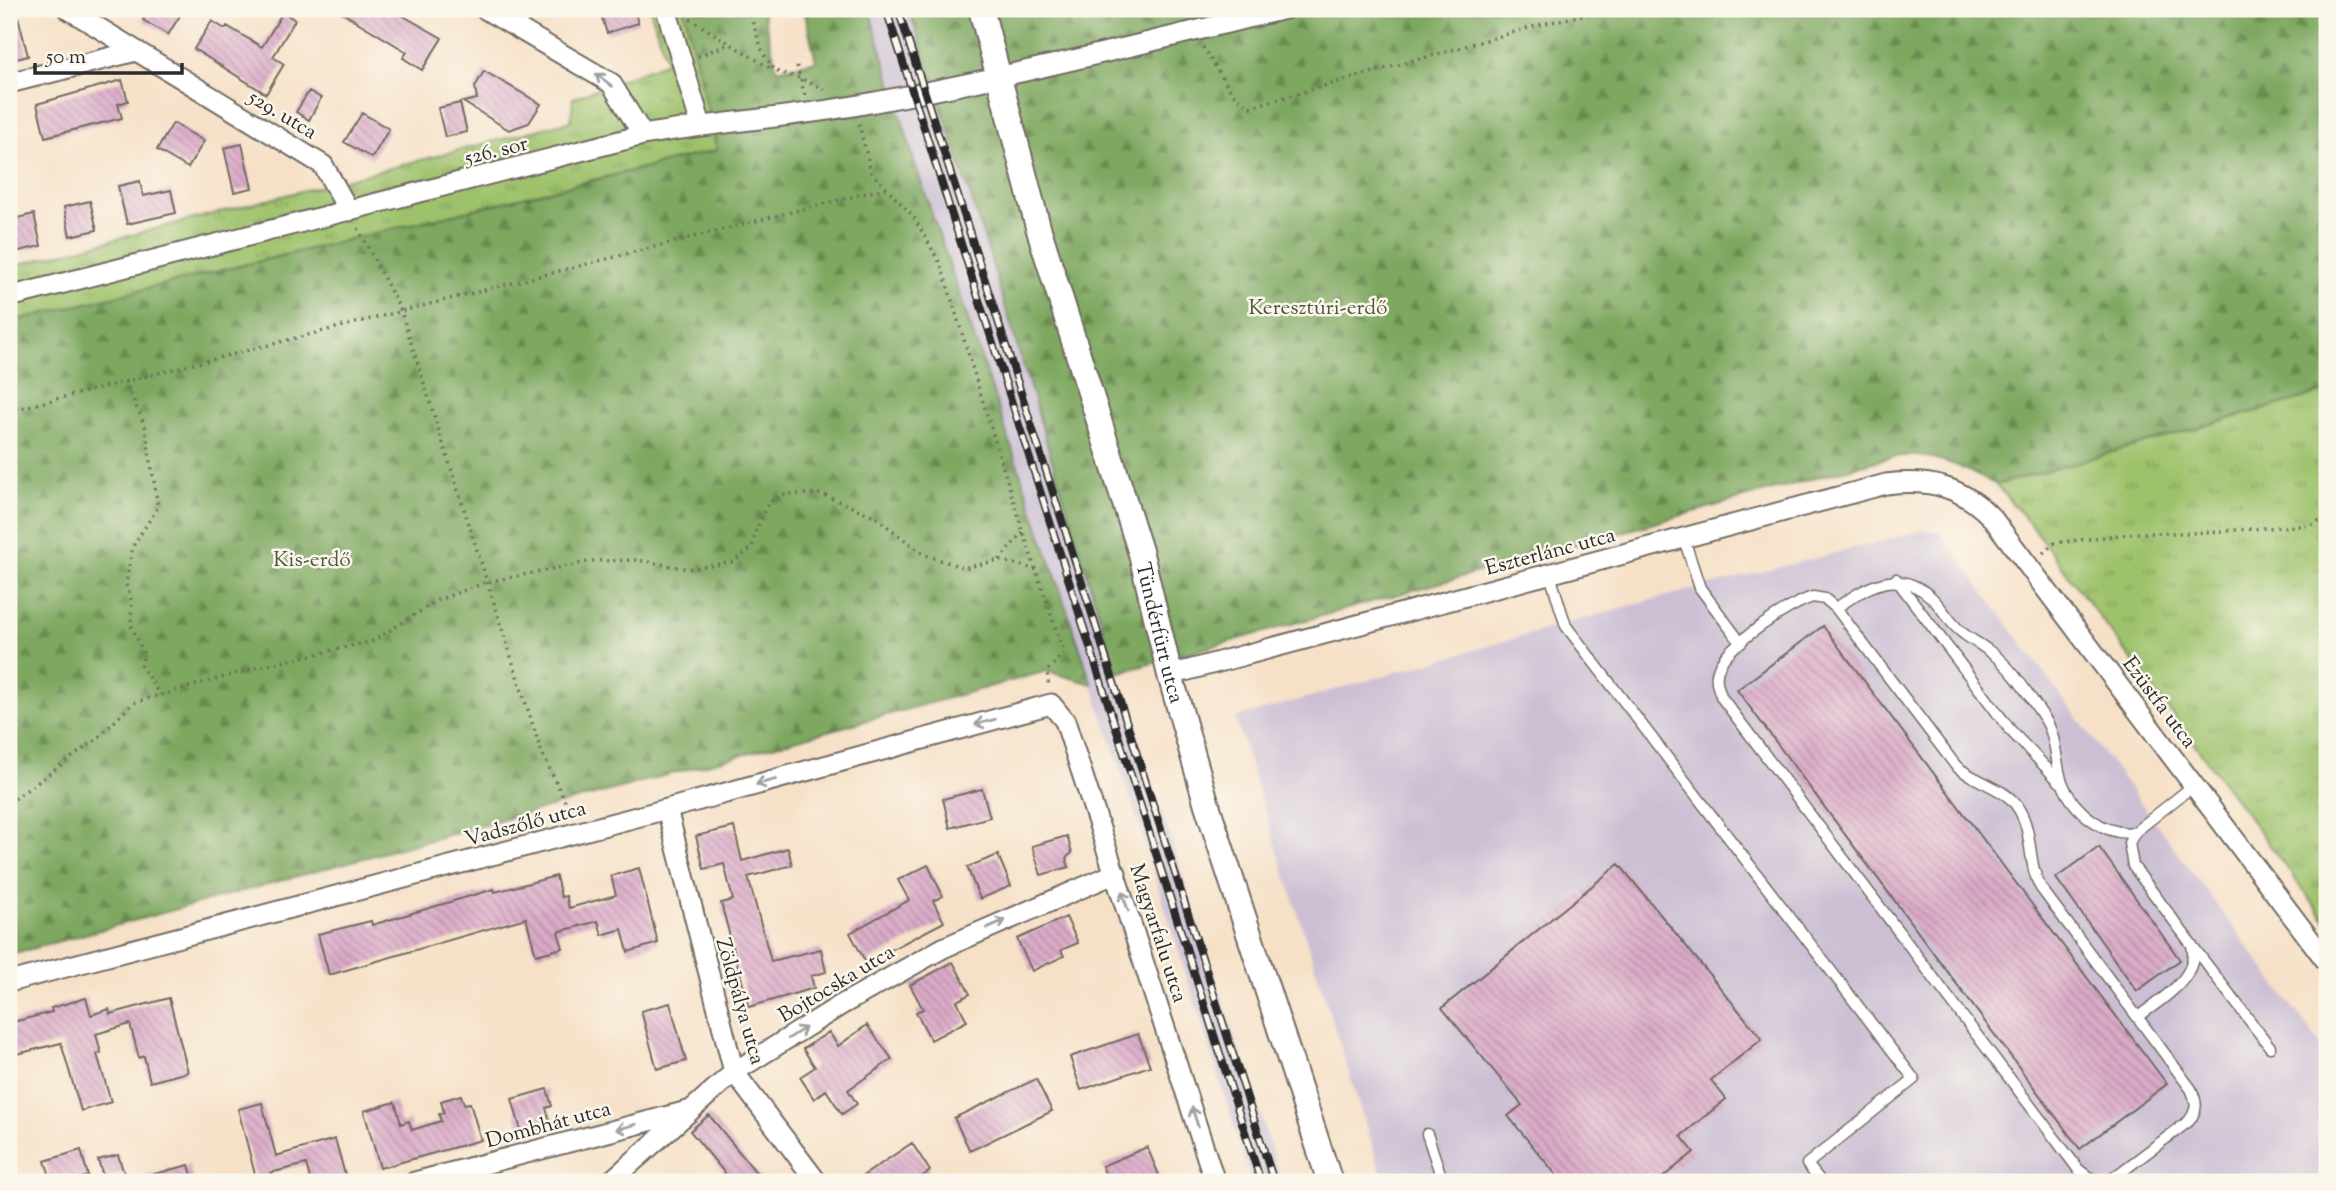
<svg xmlns="http://www.w3.org/2000/svg" width="2336" height="1191" viewBox="0 0 2336 1191" font-family="'Sorts Mill Goudy',serif">
<style>
.industrial{fill:#ccbfd4}
.grass{fill:url(#grass-tufts);stroke:#64764c;stroke-width:2}
.forest{fill:url(#forest-firs);stroke:#546a46;stroke-width:2}
.building{fill:url(#building-back-hatch)}
.lines{fill:none;stroke-linecap:round;stroke-linejoin:round}
.service-casing{stroke:#726b62;stroke-width:13}
.minor-casing{stroke:#726b62;stroke-width:23}
.tertiary-casing{stroke:#726b62;stroke-width:28}
.path{stroke:#726b62;stroke-width:3.5;stroke-dasharray:2 5;stroke-linecap:butt}
.service{stroke:#fff;stroke-width:10}
.minor{stroke:#fff;stroke-width:19}
.tertiary{stroke:#fff;stroke-width:24}
.rail-casing{stroke:#2b2b2b;stroke-width:8}
.rail{stroke:#fbf7ec;stroke-width:5;stroke-dasharray:16;stroke-linecap:butt}
.oneway{stroke:#a0a0a0}
.labels{text-anchor:middle;stroke-width:5;stroke-linejoin:round;paint-order:stroke}
.street-label{font-size:21px;fill:#2b2b2b;stroke:#fbf7ec}
.park-label{font-size:21px;fill:#4e583e;stroke:#fbf7ec}
</style>
<defs>
<pattern id="grass-tufts" width="24" height="20" patternUnits="userSpaceOnUse" patternTransform="scale(1.75)"><rect width="24" height="20" fill="#9ec26c"/><path d="M3 7l-1-3M5 7V3M7 7l1-3M15 17l-1-3M17 17v-4M19 17l1-3" fill="none" stroke="#819e59"/></pattern>
<pattern id="forest-firs" width="22" height="20" patternUnits="userSpaceOnUse" patternTransform="scale(1.75)"><rect width="22" height="20" fill="#7ea860"/><path d="M5 1l3.5 6h-7zM16 11l3.5 6h-7z" fill="#67894f"/></pattern>
<pattern id="building-back-hatch" width="6" height="6" patternUnits="userSpaceOnUse" patternTransform="scale(1.75)"><rect width="6" height="6" fill="#dbabc8"/><path d="M-1 5l2 2M0 0l6 6M5-1l2 2" fill="none" stroke="#b28ba3"/></pattern>
</defs>
<rect width="100%" height="100%" fill="#fbf7ec"/>
<filter id="ink" filterUnits="userSpaceOnUse"><feTurbulence type="fractalNoise" baseFrequency=".0143" numOctaves="2"/><feDisplacementMap in="SourceGraphic" scale="14" xChannelSelector="R" yChannelSelector="G"/><feConvolveMatrix kernelMatrix="1 2 1 2 8 2 1 2 1" color-interpolation-filters="sRGB"/></filter>
<filter id="wash" filterUnits="userSpaceOnUse"><feTurbulence type="fractalNoise" baseFrequency=".00686" numOctaves="4" result="noise"/><feDisplacementMap in="SourceGraphic" scale="28" xChannelSelector="R" yChannelSelector="G"/><feGaussianBlur stdDeviation="1.57" result="paint"/><feColorMatrix in="noise" values="0 0 0 0 0 0 0 0 0 0 0 0 0 0 0 0 0 1.4 0 .05"/><feComposite in="paint" operator="in"/></filter>
<g filter="url(#wash)">
<rect width="100%" height="100%" fill="#f6e1c8"/>
<path class="industrial" d="M 869,9 L 909,9 L 985,240 L 1117,673 L 1282,1182 L 1252,1182 L 1126,785 L 916,167 Z
M 1925,530 L 1939,532 L 2327,1053 L 2327,1182 L 1384,1182 L 1235,718 L 1636,604 Z"/>
<path class="grass" d="M 650,9 L 684,9 L 717,150 L 9,322 L 9,267 L 571,121 L 573,98 L 667,62 Z
M 2327,391 L 2327,922 L 2031,525 L 1996,485 Z"/>
<path class="forest" d="M 684,9 L 762,9 L 777,70 L 816,61 L 804,9 L 869,9 L 916,167 L 1092,684 L 1047,671 L 9,955 L 9,322 L 717,150 Z
M 909,9 L 2327,9 L 2327,391 L 1996,485 C 1960,465 1928,450 1887,458 L 1117,673 L 985,240 Z"/>
<g id="blocks">
<path class="building" d="M 9,9 L 16,9 L 28,56 L 9,61 Z
M 150,9 L 184,9 L 168,35 L 143,20 Z
M 336,9 L 391,9 L 442,38 L 422,70 L 403,58 L 407,52 Z
M 599,9 L 634,9 L 638,23 L 607,33 Z
M 283,12 L 295,20 L 273,57 L 284,64 L 266,94 L 194,49 L 212,21 L 225,29 L 227,26 L 262,47 Z
M 484,71 L 541,104 L 529,123 L 509,130 L 463,102 L 477,99 L 475,87 Z
M 122,80 L 128,101 L 118,104 L 122,118 L 45,137 L 37,104 Z
M 309,91 L 321,98 L 309,120 L 296,112 Z
M 460,103 L 467,132 L 445,137 L 438,108 Z
M 362,113 L 389,129 L 372,158 L 344,142 Z
M 173,123 L 204,141 L 188,168 L 157,150 Z
M 242,144 L 252,188 L 234,192 L 224,148 Z
M 140,181 L 143,196 L 171,190 L 176,213 L 127,224 L 118,186 Z
M 90,201 L 97,230 L 70,236 L 64,207 Z
M 34,214 L 41,246 L 14,252 L 9,220 Z
M 1823,626 L 2167,1084 L 2080,1149 L 1737,690 Z
M 982,789 L 990,817 L 950,828 L 943,799 Z
M 734,827 L 742,861 L 788,848 L 792,865 L 748,877 L 771,961 L 821,949 L 826,972 L 811,976 L 814,988 L 749,1007 L 721,903 L 733,900 L 724,864 L 704,869 L 696,836 Z
M 1067,836 L 1072,853 L 1066,858 L 1069,867 L 1041,875 L 1032,846 Z
M 2099,847 L 2180,960 L 2137,991 L 2056,878 Z
M 998,855 L 1011,886 L 980,899 L 967,867 Z
M 1619,864 L 1762,1039 L 1711,1080 L 1726,1099 L 1681,1136 L 1694,1152 L 1657,1182 L 1562,1182 L 1508,1116 L 1522,1105 L 1442,1008 Z
M 928,865 L 943,896 L 933,901 L 944,922 L 866,963 L 850,933 L 909,900 L 898,880 Z
M 639,868 L 658,943 L 628,952 L 622,929 L 602,935 L 598,921 L 558,932 L 563,948 L 536,955 L 526,918 L 329,975 L 318,934 L 371,921 L 372,925 L 494,889 L 495,892 L 556,876 L 561,897 L 566,896 L 569,908 L 616,895 L 611,876 Z
M 1066,917 L 1078,943 L 1061,950 L 1064,956 L 1032,971 L 1017,939 Z
M 953,962 L 970,994 L 957,1001 L 967,1021 L 931,1040 L 916,1012 L 923,1009 L 910,985 Z
M 86,998 L 91,1015 L 109,1009 L 110,1014 L 169,998 L 188,1072 L 150,1082 L 144,1056 L 139,1058 L 130,1024 L 96,1034 L 101,1053 L 97,1054 L 111,1102 L 81,1111 L 61,1043 L 9,1056 L 9,1023 L 52,1012 L 51,1008 Z
M 670,1003 L 686,1061 L 657,1069 L 641,1011 Z
M 867,1025 L 892,1059 L 848,1090 L 857,1104 L 842,1114 L 826,1090 L 814,1099 L 800,1077 L 815,1067 L 803,1049 L 829,1032 L 838,1046 Z
M 1138,1034 L 1150,1066 L 1081,1090 L 1070,1057 Z
M 1036,1079 L 1052,1111 L 970,1151 L 954,1118 Z
M 547,1089 L 552,1106 L 546,1108 L 551,1125 L 522,1134 L 512,1099 Z
M 461,1095 L 464,1104 L 470,1103 L 481,1140 L 380,1168 L 364,1111 L 395,1102 L 401,1124 L 409,1121 L 412,1130 L 441,1121 L 439,1114 L 444,1113 L 441,1101 Z
M 262,1103 L 276,1156 L 335,1139 L 346,1178 L 311,1182 L 306,1164 L 270,1173 L 273,1182 L 257,1182 L 238,1109 Z
M 709,1115 L 764,1182 L 732,1182 L 690,1131 Z
M 912,1143 L 930,1171 L 914,1182 L 854,1182 Z
M 1147,1147 L 1162,1182 L 1109,1182 L 1102,1166 Z
M 81,1150 L 88,1176 L 67,1182 L 52,1182 L 45,1161 Z
M 118,1155 L 124,1173 L 104,1179 L 98,1160 Z
M 189,1165 L 194,1182 L 144,1182 L 143,1177 Z"/>
</g>
</g>
<g filter="url(#ink)">
<use href="#blocks" fill-opacity="0" stroke="#726b62" stroke-width="2"/>
<g class="lines">
<g class="service-casing">
<path id="service" d="M 1684,539 L 1700,588 L 1741,643
M 1550,575 L 1566,626 L 1914,1079 L 1807,1164 L 1821,1182
M 1896,579 L 2011,731 L 2060,782
M 1813,597 L 1825,599 L 1836,608 L 1956,766 C 1972,780 1998,786 2012,800 C 2036,826 2025,860 2041,888 L 2191,1089 C 2197,1102 2198,1109 2189,1121 L 2112,1179 C 2096,1183 2090,1179 2078,1169 L 1722,698 C 1718,688 1714,678 1719,667 C 1727,645 1791,603 1813,597 Z
M 1836,608 C 1868,586 1897,567 1931,597 C 1941,606 1948,620 1958,629 C 1967,638 1979,643 1989,651 C 2011,666 2028,694 2043,716 C 2058,737 2054,759 2062,782 C 2072,810 2105,837 2135,832 L 2194,785
M 2135,832 L 2129,843 L 2133,866 L 2192,945 C 2200,978 2161,999 2138,1017
M 2194,948 L 2270,1047
M 1427,1134 L 1443,1182"/>
</g>
<g class="minor-casing">
<path id="minor" d="M 68,9 L 323,165 L 349,211
M 485,9 L 611,83 L 643,135
M 666,9 L 701,125
M 9,83 L 136,51
M 9,297 L 643,135 C 715,122 788,118 859,105 C 1003,79 1144,43 1285,9
M 1170,675 L 1886,484 C 1930,479 1962,486 1993,519 L 2327,962
M 667,809 L 734,1072 L 817,1182
M 9,982 L 667,809 L 1051,704 L 1065,721 L 1215,1182
M 415,1182 L 688,1111
M 610,1182 L 734,1072 L 841,1005 L 943,948 L 1116,873"/>
</g>
<g class="tertiary-casing">
<g id="tertiary">
<path id="s1" d="M 981,9 L 1038,227 L 1141,554 L 1170,675 L 1207,805 L 1330,1182"/>
</g>
</g>
<path class="path" d="M 748,9 L 763,53 L 775,71 L 800,78 L 825,90
M 690,19 L 773,70
M 1203,47 L 1232,93 L 1250,107 L 1543,24 L 1609,9
M 698,56 L 729,44
M 797,66 L 805,96
M 859,124 L 871,172 L 913,216 L 941,265 L 1023,532 L 1064,653 L 1047,671 L 1049,688
M 358,228 L 401,311 L 541,751 L 572,815
M 125,381 L 145,426 L 158,507 L 133,546 L 126,584 L 132,602 L 131,625 L 144,654 L 141,666 L 160,695
M 9,411 L 886,188
M 2043,553 L 2055,543 L 2136,533 L 2192,533 L 2311,525 L 2327,516
M 999,560 L 1023,532
M 9,803 L 97,739 L 133,703 L 255,668 L 373,641 L 438,600 L 487,582 L 593,561 L 637,560 L 688,569 L 733,562 L 752,548 L 756,530 L 769,502 L 786,494 L 821,494 L 874,516 L 923,554 L 964,568 L 999,560 L 1038,570"/>
<use href="#service" class="service"/>
<use href="#minor" class="minor"/>
<use href="#tertiary" class="tertiary"/>
<g class="rail-casing">
<path id="rail" d="M 886,9 L 1261,1182
M 898,9 L 1274,1182"/>
</g>
<use href="#rail" class="rail"/>
</g>
<defs><path id="oneway-shaft" d="M-6 0H5M1.5-3L5.5 0L1.5 3" fill="none" stroke-width="1.6" stroke-linecap="round" stroke-linejoin="round" transform="scale(1.75)"/></defs>
<g class="oneway">
<use href="#oneway-shaft" transform="translate(604 80) rotate(-143)"/>
<use href="#oneway-shaft" transform="translate(985 722) rotate(165)"/>
<use href="#oneway-shaft" transform="translate(766 782) rotate(165)"/>
<use href="#oneway-shaft" transform="translate(1125 901) rotate(-108)"/>
<use href="#oneway-shaft" transform="translate(996 924) rotate(-23)"/>
<use href="#oneway-shaft" transform="translate(797 1033) rotate(-32)"/>
<use href="#oneway-shaft" transform="translate(1195 1117) rotate(-108)"/>
<use href="#oneway-shaft" transform="translate(626 1127) rotate(165)"/>
</g>
</g>
<g class="labels">
<g class="street-label">
<text transform="translate(283 114) rotate(31)" y="7">529. utca</text>
<text transform="translate(496 150) rotate(-14)" y="7">526. sor</text>
<text transform="translate(1550 551) rotate(-15)" y="7">Eszterlánc utca</text>
<text dy="7" stroke="none"><textPath href="#s1" startOffset="649">Tündérfürt utca</textPath></text>
<text transform="translate(2160 702) rotate(53)" y="7">Ezüstfa utca</text>
<text transform="translate(525 823) rotate(-15)" y="7">Vadszőlő utca</text>
<text transform="translate(1159 933) rotate(72)" y="7">Magyarfalu utca</text>
<text transform="translate(836 983) rotate(-31)" y="7">Bojtocska utca</text>
<text transform="translate(741 1001) rotate(74)" y="7">Zöldpálya utca</text>
<text transform="translate(548 1124) rotate(-15)" y="7">Dombhát utca</text>
</g>
<g class="park-label">
<text x="1318" y="314">Keresztúri-erdő</text>
<text x="312" y="566">Kis-erdő</text>
</g>
</g>
<rect width="2336" height="1191" fill="none" stroke="#fbf7ec" stroke-width="35"/>
<path d="M35 63v10h147v-10" fill="none" stroke="#2b2b2b" stroke-width="3.5"/>
<text x="46" y="63" font-size="21" fill="#2b2b2b" stroke="#fbf7ec" stroke-width="5" paint-order="stroke">50 m</text>
</svg>
